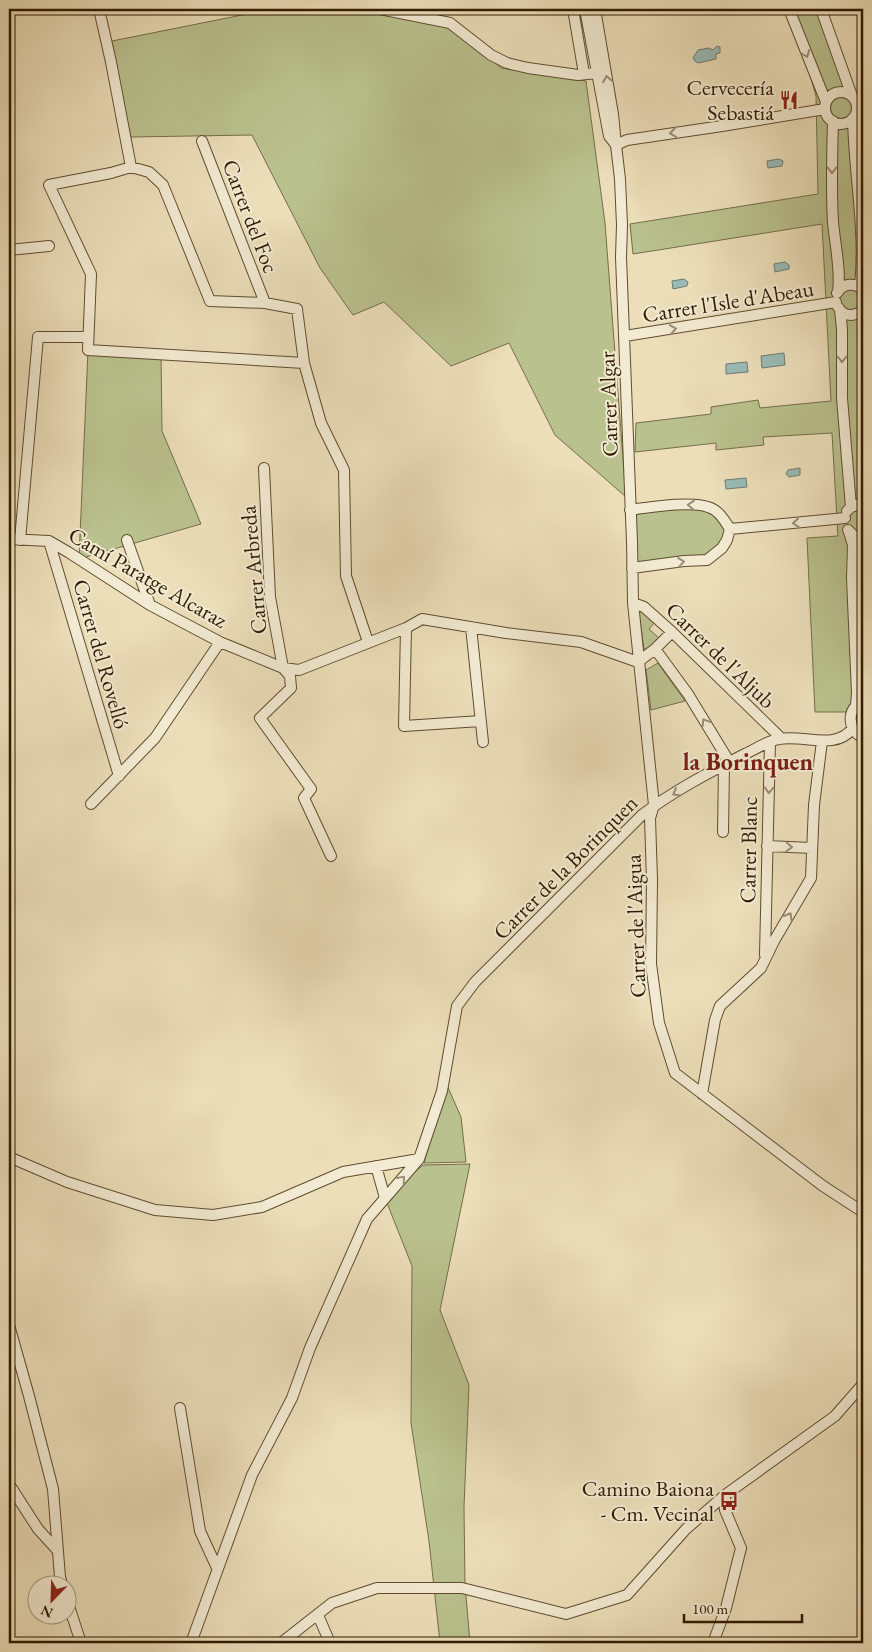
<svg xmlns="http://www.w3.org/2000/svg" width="872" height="1652" viewBox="0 0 872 1652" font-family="'EB Garamond',serif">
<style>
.green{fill:#b9c18e;stroke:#756e48}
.water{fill:#99bbb6;stroke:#6f7b6e}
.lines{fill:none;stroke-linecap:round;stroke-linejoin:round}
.minor-casing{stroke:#604c2f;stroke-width:12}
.minor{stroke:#f2ead2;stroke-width:10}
.oneway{stroke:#9b8d74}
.labels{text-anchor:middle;stroke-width:4;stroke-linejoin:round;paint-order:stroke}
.poi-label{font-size:22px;fill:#311b01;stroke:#f2ead2;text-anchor:end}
.street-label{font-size:22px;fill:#311b01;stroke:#f2ead2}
.neighbourhood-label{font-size:24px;font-weight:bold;fill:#7a1f14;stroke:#f2ead2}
</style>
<rect width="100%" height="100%" fill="#ebdeb9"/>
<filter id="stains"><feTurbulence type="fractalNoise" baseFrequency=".004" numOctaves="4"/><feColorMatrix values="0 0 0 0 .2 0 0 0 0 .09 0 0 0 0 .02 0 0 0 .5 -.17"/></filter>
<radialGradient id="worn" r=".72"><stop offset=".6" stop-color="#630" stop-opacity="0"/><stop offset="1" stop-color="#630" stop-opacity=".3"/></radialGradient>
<path class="green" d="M 255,9 L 380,9 L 450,23 L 501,68 L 586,81 L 605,223 L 626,497 L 555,435 L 509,343 L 451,366 L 384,302 L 353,315 L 320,268 L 252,135 L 131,137 L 107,42 L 252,13 Z
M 791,9 L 819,9 L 855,92 L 863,120 L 863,730 L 860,729 L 855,719 L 856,712 L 815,712 L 807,538 L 838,536 L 832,433 L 763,437 L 764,445 L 716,450 L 716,443 L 635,452 L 636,423 L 711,414 L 711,407 L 758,400 L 760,408 L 831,401 L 822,224 L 633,254 L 630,224 L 818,194 L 816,96 Z
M 88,350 L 161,354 L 162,431 L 201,524 L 79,559 Z
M 708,507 L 730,529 L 727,540 L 707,560 L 632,568 L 630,510 Z
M 641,611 L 655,622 L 649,629 L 660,639 L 649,650 L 644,649 L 639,614 Z
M 658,663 L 685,701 L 651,710 L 646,670 Z
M 446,1083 L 461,1117 L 466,1162 L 424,1163 Z
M 470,1164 L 440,1310 L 469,1385 L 464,1507 L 465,1584 L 470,1643 L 440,1643 L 429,1541 L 411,1423 L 412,1266 L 385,1198 L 423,1165 Z"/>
<path class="water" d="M 717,46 L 720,47 L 720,53 L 716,54 L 716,59 L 698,63 L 695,61 L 693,58 L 698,50 L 709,48 L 713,50 Z
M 779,159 L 783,161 L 782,166 L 768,168 L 767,161 Z
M 785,262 L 789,265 L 789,269 L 775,272 L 774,264 Z
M 684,279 L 688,282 L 687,286 L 673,289 L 672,281 Z
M 784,353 L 785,365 L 762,368 L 761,356 Z
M 747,362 L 748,372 L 726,374 L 726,364 Z
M 800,468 L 800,475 L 789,477 L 786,474 L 788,470 Z
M 746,478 L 747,487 L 726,489 L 725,480 Z"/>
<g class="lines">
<g class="minor-casing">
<path id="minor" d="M 99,9 L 111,62 L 131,167
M 380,9 L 450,23 L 491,55 L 507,63 L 528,68 L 578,75 L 596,73
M 573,9 L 584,74
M 585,9 L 609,136 L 616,145 L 620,179 L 622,225 L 621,257 L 632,542 L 633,603 L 654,805 L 650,818 L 652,880 L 651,964 L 659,1023 L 675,1073 L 823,1186 L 863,1212
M 595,9 L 613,114 L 616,145 L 627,140 L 722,126 L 825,109
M 789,9 L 826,102
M 821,9 L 852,96
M825 108a16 16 0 1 1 32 0a16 16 0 1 1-32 0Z
M 853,118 C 854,175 866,230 860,286
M 833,121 C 832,155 831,189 833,222 C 835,245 841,269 838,292
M 202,141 L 265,303
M 9,250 L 49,246
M 837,293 C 843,283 855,282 863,290
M 838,307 C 844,317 854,317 863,310
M 840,310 L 842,329 L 842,398 L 851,507
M 863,315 L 863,335
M 625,336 L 836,302
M 304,363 L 88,350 L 91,274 L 49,185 L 111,173 L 131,167 L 149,172 L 163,185 L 210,301 L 265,303 L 297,309 L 304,363 L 321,423 L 344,470 L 346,576 L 368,642
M 264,468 L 270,597 L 283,668 L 290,676 L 291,688 L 260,718 L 311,789 L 304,798 L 331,856
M 630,510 C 649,507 692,501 708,507 C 719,510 724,520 730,529 L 727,540 L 722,548 L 707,560 L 684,561 L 632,568
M 847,511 L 851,507 L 863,503
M 730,529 L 845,518
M 848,530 L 854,536 L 863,538
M 849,532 L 853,545 L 852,578 L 857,693 L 856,705
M 9,539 L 49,541 L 68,552 L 150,605 L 220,642 L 283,668 L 299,670 L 406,628 L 422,619 L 506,633 L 581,642 L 638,662
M 20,540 L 38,337 L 88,337
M 127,540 L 150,605
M 49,541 L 119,776
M 633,603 L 644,607 L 672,632 L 781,738
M 471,627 L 483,742
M 406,628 L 404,726 L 481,721
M 655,649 L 688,694 L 727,758 L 724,765 L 723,832
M 638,662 L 655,649 L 672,632
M 863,701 C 846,709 847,729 863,738
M 91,804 L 155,738 L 220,642
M 767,846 L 812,848
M 765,955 L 770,742
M 702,1094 L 715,1020 L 720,1006 L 761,968 L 774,941 L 811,878 L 814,805 L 822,741
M 9,1157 L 67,1182 L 155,1210 L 213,1215 L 262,1207 L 343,1172 L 419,1159 L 442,1091 L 457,1006 L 475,982 L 642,815 C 673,791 710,772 745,754 C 756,749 767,741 779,739 C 802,734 835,751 852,729
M 376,1166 L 385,1198
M 9,1325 L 29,1396 L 53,1489 L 60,1577 L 62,1584
M 180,1408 L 200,1531 L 217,1568
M 9,1484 L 38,1529 L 58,1551
M 68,1603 L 81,1643
M 318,1615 L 330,1643
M 191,1643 L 252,1475 L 292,1398 L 310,1348 L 367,1219 L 419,1159
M 281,1643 L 332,1603 L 377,1588 L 462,1588 L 566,1614 L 627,1595 L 686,1529 L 725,1495 L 835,1416 L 863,1384
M 713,1643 L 726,1608 L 741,1548 L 725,1510 L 725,1495"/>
</g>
<use href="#minor" class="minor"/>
</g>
<defs><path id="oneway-chevron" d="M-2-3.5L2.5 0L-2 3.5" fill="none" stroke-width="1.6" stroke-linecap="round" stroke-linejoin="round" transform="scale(1.25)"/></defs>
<g class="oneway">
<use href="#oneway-chevron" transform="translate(806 54) rotate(69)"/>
<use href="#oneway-chevron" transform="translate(607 79) rotate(-99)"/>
<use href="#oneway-chevron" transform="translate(673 133) rotate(172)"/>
<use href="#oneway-chevron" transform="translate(832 170) rotate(90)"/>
<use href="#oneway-chevron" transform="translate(673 329) rotate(-9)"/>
<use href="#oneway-chevron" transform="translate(842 359) rotate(90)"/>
<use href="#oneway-chevron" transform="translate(691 505) rotate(-176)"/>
<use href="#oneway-chevron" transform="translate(796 523) rotate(175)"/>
<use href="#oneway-chevron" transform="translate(681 562) rotate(-7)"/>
<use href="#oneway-chevron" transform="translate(705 722) rotate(-121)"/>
<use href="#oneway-chevron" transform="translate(769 790) rotate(91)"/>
<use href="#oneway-chevron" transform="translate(676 793) rotate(150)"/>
<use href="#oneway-chevron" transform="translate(789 847) rotate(2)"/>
<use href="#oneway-chevron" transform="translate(789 916) rotate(-60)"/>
<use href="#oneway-chevron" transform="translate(402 1179) rotate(-49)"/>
</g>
<defs>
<g id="restaurant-bare" transform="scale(1.5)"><path d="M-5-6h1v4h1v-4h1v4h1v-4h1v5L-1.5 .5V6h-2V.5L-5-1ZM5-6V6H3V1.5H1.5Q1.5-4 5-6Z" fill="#8f2418" stroke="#f2ead2" stroke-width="2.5" paint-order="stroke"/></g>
<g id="bus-bare" transform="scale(1.5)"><path d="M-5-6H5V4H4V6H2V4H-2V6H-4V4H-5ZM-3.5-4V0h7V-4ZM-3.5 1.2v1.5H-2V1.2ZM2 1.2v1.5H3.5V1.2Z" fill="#8f2418" stroke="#f2ead2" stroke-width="2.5" paint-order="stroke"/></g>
</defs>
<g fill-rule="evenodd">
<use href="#restaurant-bare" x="789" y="100"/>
<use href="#bus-bare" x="729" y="1501"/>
</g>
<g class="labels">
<g class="poi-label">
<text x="774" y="95">Cervecería<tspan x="774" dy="25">Sebastiá</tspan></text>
<text x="714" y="1496">Camino Baiona<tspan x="714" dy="25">- Cm. Vecinal</tspan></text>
</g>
<g class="street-label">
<text transform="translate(251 216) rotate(69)" y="8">Carrer del Foc</text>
<text transform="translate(728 301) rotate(-9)" y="8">Carrer l'Isle d'Abeau</text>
<text transform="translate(608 404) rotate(-92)" y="8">Carrer Algar</text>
<text transform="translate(253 570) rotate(-95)" y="8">Carrer Arbreda</text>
<text transform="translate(148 577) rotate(30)" y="8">Camí Paratge Alcaraz</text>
<text transform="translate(102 654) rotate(74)" y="8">Carrer del Rovelló</text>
<text transform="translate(721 655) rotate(44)" y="8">Carrer de l'Aljub</text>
<text transform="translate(748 850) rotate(-89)" y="8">Carrer Blanc</text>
<text transform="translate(565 867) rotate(-45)" y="8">Carrer de la Borinquen</text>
<text transform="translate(635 926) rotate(-92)" y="8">Carrer de l'Aigua</text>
</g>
<g class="neighbourhood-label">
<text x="748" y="770">la Borinquen</text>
</g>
</g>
<rect width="872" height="1652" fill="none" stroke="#ebdeb9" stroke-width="30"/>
<rect x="10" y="10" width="852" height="1632" fill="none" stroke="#311b01" stroke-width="2.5"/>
<rect x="15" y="15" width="842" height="1622" fill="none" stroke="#311b01"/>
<g transform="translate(52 1600) rotate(203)"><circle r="24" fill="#f2ead2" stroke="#a5977e"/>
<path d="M0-4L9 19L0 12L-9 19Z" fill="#8f2418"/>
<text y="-8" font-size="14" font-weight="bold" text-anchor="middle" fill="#311b01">N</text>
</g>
<path d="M684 1614v8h118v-8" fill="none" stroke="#311b01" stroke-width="2.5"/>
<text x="692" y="1614" font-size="15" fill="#311b01" stroke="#f2ead2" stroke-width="4" paint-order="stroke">100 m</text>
<rect width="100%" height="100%" filter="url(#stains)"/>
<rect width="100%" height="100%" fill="url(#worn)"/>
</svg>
